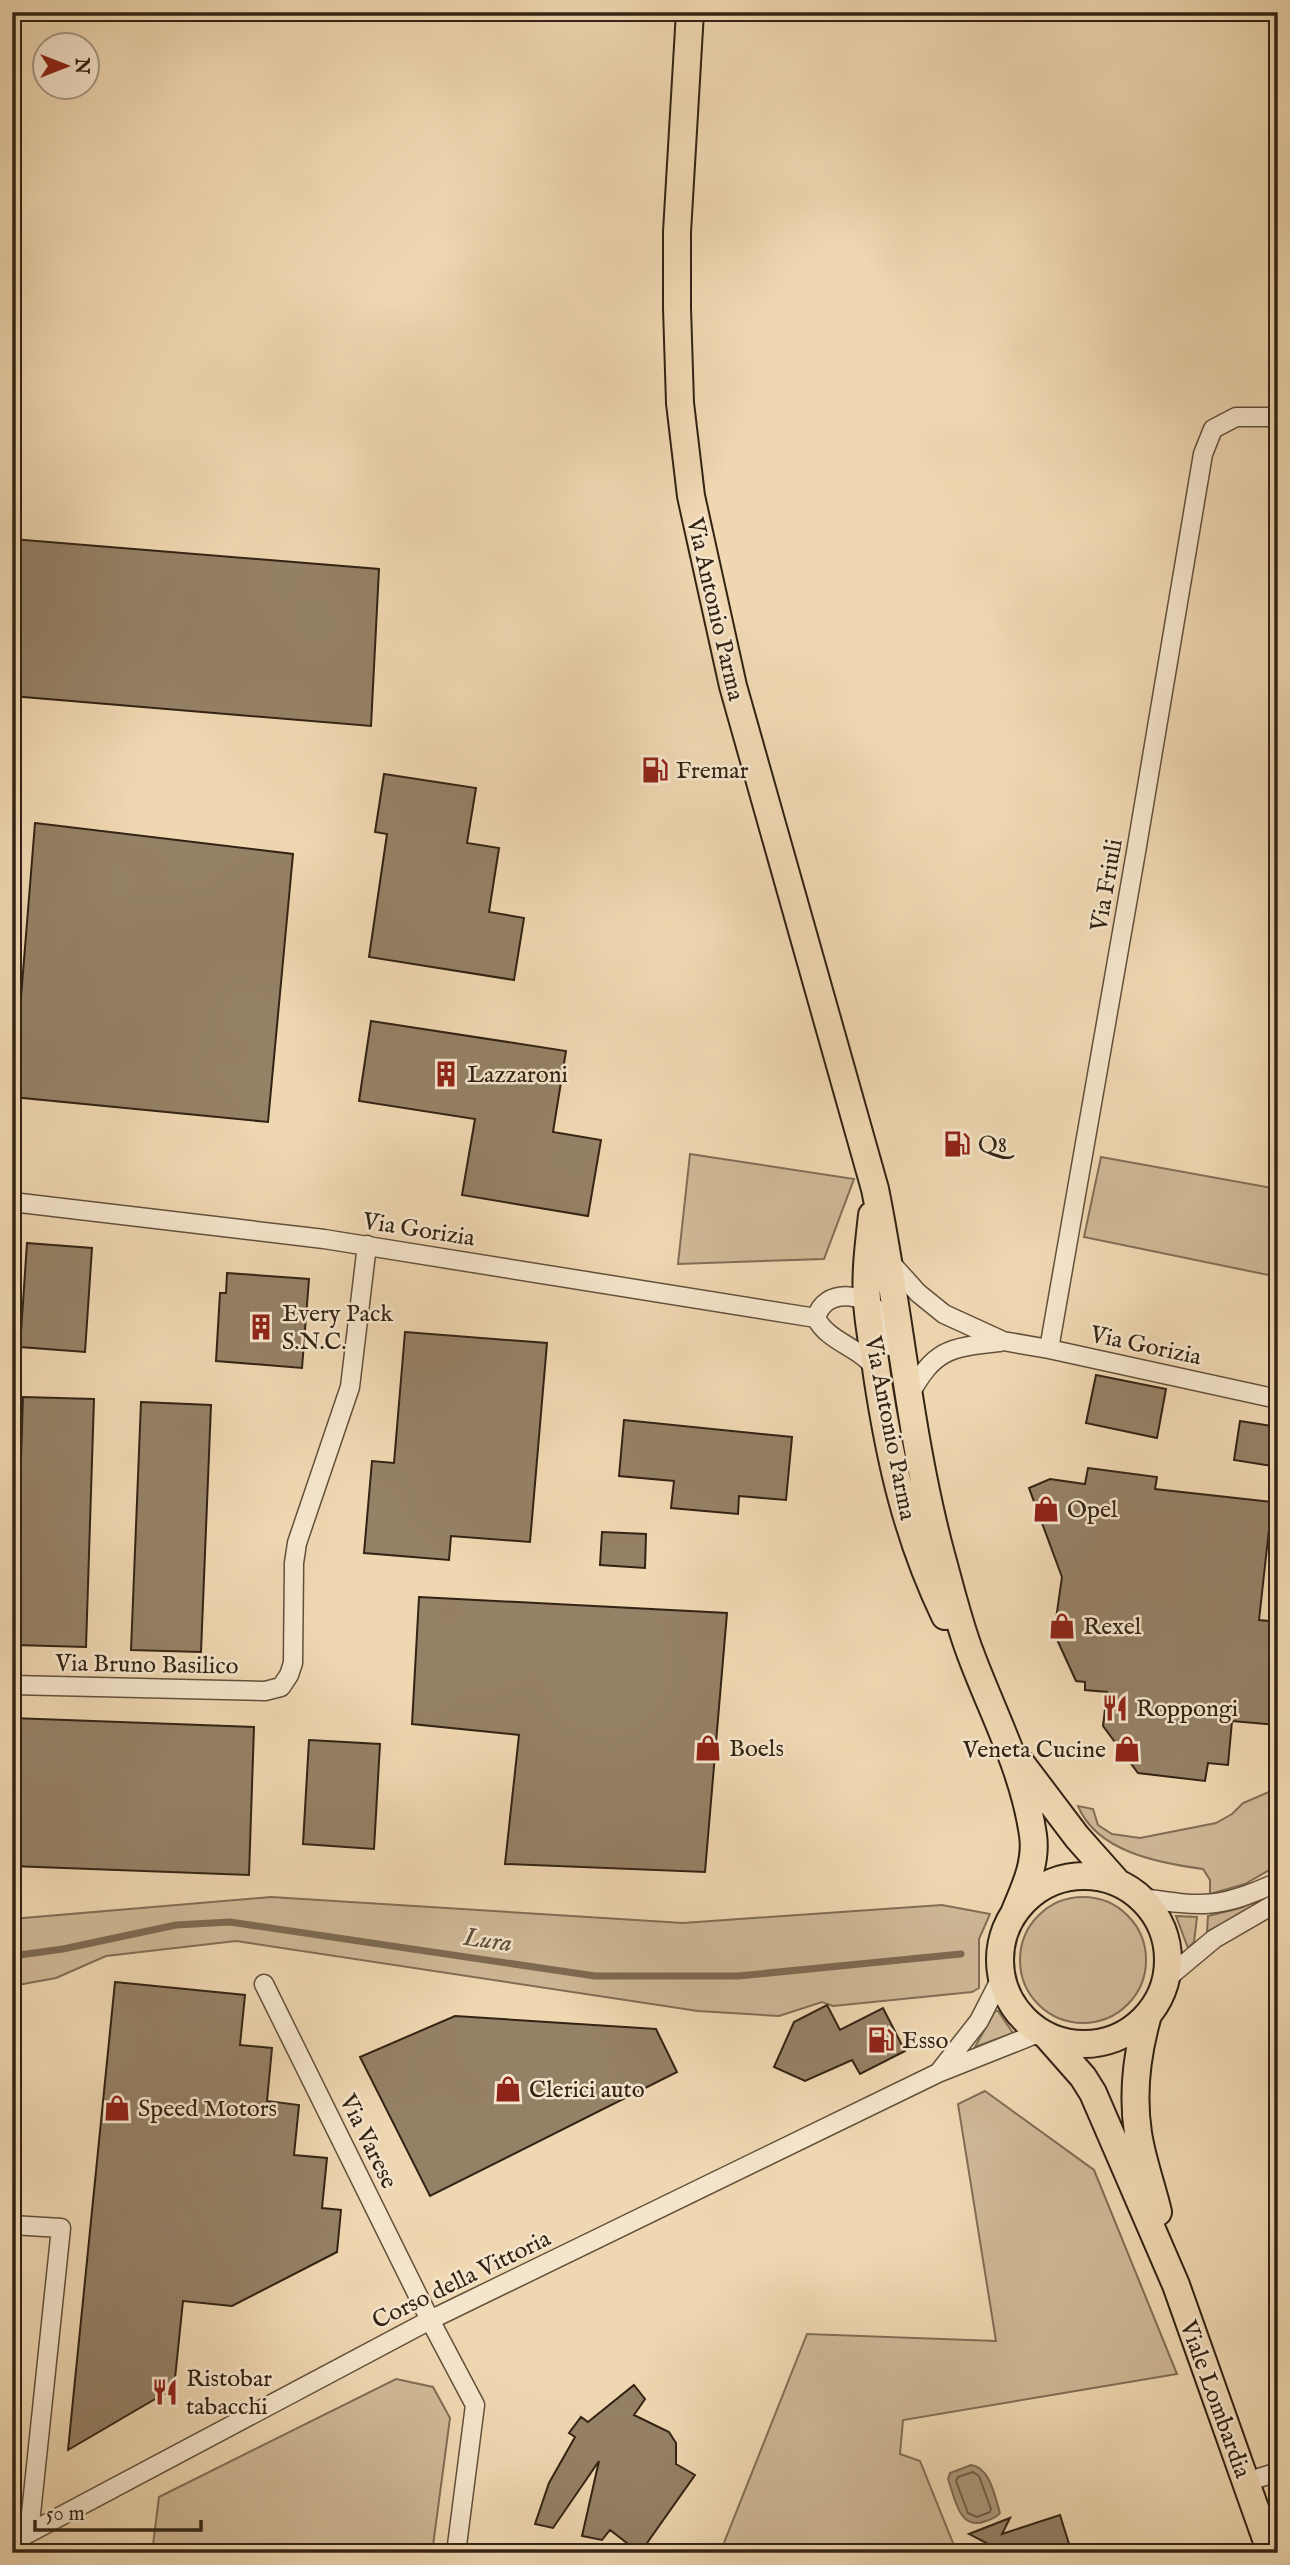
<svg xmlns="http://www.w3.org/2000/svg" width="1290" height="2565" viewBox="0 0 1290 2565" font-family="'IM FELL English',serif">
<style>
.green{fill:#cfb896;stroke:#816e55;stroke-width:2}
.water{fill:#af9a7c;stroke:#7d6a52;stroke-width:2}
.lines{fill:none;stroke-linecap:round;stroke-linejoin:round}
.shore{stroke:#715e48;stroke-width:2}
.stream{stroke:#7d6a52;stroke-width:7}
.building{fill:#958166;stroke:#332314;stroke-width:2}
.street-casing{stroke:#62503b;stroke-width:21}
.primary-casing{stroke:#332314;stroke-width:30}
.street{stroke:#f5e5cc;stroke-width:18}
.primary{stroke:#efd7b1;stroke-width:26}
.labels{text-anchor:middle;stroke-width:5;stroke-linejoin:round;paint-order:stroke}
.street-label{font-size:24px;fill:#332314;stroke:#f5e5cc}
.poi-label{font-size:24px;fill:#332314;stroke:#f5e5cc;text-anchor:start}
.water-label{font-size:26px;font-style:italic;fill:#5e4d38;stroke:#f5e5cc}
</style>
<rect width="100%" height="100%" fill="#efd7b1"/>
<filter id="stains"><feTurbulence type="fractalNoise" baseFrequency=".00286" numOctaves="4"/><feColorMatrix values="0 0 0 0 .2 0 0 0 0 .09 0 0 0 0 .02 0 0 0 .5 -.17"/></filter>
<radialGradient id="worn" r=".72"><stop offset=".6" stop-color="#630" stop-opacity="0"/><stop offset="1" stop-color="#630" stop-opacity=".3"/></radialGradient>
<path class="green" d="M 690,1154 L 854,1179 L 824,1259 L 678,1264 Z
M 1101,1157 L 1278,1189 L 1278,1277 L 1084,1237 Z
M 1278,1788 L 1278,1865 L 1245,1884 L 1210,1894 L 1210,1880 L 1203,1869 C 1159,1863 1097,1852 1078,1806 L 1093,1809 L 1098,1825 L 1112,1834 L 1140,1838 L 1216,1823 L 1232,1814 L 1243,1803 Z
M 1278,1890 L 1278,1894 L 1207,1932 L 1208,1916 L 1240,1908 Z
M 271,1897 L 683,1923 L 942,1905 L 990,1914 L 979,1939 L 979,1988 L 972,1992 L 833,2006 L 822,2002 L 779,2016 L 698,2011 L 236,1941 L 106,1956 L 56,1978 L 12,1986 L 12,1919 Z
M1020 1960a63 63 0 1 1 126 0a63 63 0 1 1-126 0Z
M 1176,1916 L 1197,1917 L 1194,1942 L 1188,1948 Z
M 995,2011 L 998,2011 L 1013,2033 L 975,2047 Z
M 985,2091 L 1094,2170 L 1177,2374 L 903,2420 L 900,2454 L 920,2461 L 957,2553 L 720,2553 L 807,2334 L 996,2341 L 958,2104 Z
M 396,2379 L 433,2387 L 450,2418 L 432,2553 L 152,2553 L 159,2497 Z"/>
<path class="water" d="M 971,2465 C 990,2467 995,2497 1000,2513 C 996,2518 992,2519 986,2521 C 959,2532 955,2498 948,2479 L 950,2473 Z"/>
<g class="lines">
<path class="shore" d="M 973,2472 L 979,2476 L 991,2509 L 990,2512 L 977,2517 L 968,2513 L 956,2481 L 958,2477 Z"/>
<path class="stream" d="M 12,1956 L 63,1949 L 176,1925 L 230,1922 L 595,1976 L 738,1976 L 961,1954"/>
</g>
<path class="building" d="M 12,539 L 379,569 L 371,726 L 12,696 Z
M 384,774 L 476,788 L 467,843 L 499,848 L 489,912 L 524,918 L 514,980 L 369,957 L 387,834 L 375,832 Z
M 35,823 L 293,854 L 268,1122 L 13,1097 Z
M 371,1021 L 566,1051 L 553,1132 L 601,1140 L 588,1216 L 462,1195 L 475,1119 L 359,1101 Z
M 27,1243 L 92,1248 L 85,1352 L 20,1347 Z
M 227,1273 L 309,1279 L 302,1368 L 216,1361 L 220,1293 L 226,1293 Z
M 405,1332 L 547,1343 L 530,1542 L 451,1536 L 449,1560 L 364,1553 L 372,1461 L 394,1463 Z
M 1096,1375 L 1166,1389 L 1157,1438 L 1086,1423 Z
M 23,1397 L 94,1399 L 86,1647 L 15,1645 Z
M 141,1402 L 211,1405 L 201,1652 L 131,1650 Z
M 624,1420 L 792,1437 L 786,1500 L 739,1496 L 738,1514 L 671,1508 L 674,1481 L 619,1476 Z
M 1240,1421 L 1278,1427 L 1278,1467 L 1234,1460 Z
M 1088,1468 L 1157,1477 L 1155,1489 L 1272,1502 L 1259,1620 L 1278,1622 L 1278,1725 L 1232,1721 L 1228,1765 L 1208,1763 L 1205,1781 L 1138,1773 L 1103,1726 L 1107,1692 L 1085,1690 L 1085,1682 L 1076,1681 L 1054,1633 L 1062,1577 L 1029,1488 L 1050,1479 L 1085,1484 Z
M 602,1532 L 646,1534 L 645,1568 L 600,1565 Z
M 419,1597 L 727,1613 L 705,1872 L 505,1864 L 519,1735 L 412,1724 Z
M 12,1718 L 254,1727 L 249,1875 L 12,1866 Z
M 309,1740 L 380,1744 L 374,1849 L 303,1844 Z
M 115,1982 L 245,1995 L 240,2045 L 272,2048 L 267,2101 L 299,2105 L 294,2155 L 327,2158 L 322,2208 L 341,2210 L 337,2252 L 232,2306 L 183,2301 L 174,2388 L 68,2450 Z
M 827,2005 L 840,2030 L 883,2008 L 905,2051 L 860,2074 L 852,2060 L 805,2081 L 774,2067 L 794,2022 Z
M 455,2016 L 656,2029 L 677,2072 L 430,2196 L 360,2057 Z
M 634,2385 L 645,2399 L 634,2415 L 669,2432 L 676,2443 L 676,2464 L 695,2475 L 640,2553 L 610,2530 L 602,2540 L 582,2536 L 599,2461 L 553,2528 L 535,2524 L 549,2483 L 575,2437 L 569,2433 L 581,2417 L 588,2422 Z
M 1060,2515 L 1070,2547 L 1051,2553 L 991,2553 L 994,2547 L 969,2534 L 1010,2518 L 1002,2534 Z"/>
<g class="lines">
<g class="street-casing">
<path id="street" d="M 12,1202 L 324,1239 L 816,1318
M 890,1262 L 918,1293 L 944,1314 L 1003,1341 L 1049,1349 L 1278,1399
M 816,1318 C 825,1287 865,1292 881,1315 C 887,1324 889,1336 891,1346
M 816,1318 C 828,1342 860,1347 876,1369
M 1049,1349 L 1136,852 L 1203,454 L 1213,429 L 1236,417 L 1278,417
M 908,1397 C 935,1349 947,1348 1000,1342
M 12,1685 L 265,1691 L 281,1687 L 289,1675 L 293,1663 L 294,1563 L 297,1543 L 350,1387 L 367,1245
M 1142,1898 C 1203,1907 1220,1909 1278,1882
M 1165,1980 L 1214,1939 L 1278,1902
M 264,1984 L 430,2320 L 475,2405 L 456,2553
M 939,2072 L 979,2021 L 1002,1976
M 12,2225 L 61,2228 L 29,2533
M 1246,2482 L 1278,2472
M 12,2542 L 430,2320 L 938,2073 L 1041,2032"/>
</g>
<g class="primary-casing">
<path id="primary" d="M 690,12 L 677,232 L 677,308 L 680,403 L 691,496 L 733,686 L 875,1189 C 900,1311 909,1437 942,1558 C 951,1590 959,1624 971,1655 C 993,1714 1024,1771 1033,1835 C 1037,1862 1025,1887 1015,1911
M 872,1215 C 869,1243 865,1272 867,1300 C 868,1325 874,1350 877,1375 C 890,1461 907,1537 945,1616
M 1021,1763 L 1077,1837 L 1117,1882
M1000 1960a84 84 0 1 1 168 0a84 84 0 1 1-168 0Z
M 1148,2015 C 1137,2053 1132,2093 1138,2133 C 1142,2160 1152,2186 1158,2212
M 1046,2035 L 1083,2077 L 1093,2093 L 1176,2285 L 1271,2553"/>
</g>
<use href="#street" class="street"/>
<use href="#primary" class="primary"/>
</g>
<defs>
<g id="fuel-bare" transform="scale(2.1)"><path d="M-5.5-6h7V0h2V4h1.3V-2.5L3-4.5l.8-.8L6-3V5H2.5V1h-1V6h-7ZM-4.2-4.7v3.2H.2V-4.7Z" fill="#8f2418" stroke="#f5e5cc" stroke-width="2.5" paint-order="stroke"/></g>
<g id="building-bare" transform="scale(2.1)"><path d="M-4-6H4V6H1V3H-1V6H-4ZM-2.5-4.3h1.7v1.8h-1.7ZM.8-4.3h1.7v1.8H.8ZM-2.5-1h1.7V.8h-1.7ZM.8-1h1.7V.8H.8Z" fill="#8f2418" stroke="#f5e5cc" stroke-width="2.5" paint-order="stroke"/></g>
<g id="shop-bare" transform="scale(2.1)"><path d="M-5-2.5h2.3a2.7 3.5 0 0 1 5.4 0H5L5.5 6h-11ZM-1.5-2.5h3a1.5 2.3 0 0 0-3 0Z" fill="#8f2418" stroke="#f5e5cc" stroke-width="2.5" paint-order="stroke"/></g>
<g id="restaurant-bare" transform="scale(2.1)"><path d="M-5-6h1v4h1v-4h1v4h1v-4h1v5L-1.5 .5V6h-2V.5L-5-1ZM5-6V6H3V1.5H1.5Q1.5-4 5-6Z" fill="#8f2418" stroke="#f5e5cc" stroke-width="2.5" paint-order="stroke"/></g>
</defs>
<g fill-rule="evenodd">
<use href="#fuel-bare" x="655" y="770"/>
<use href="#building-bare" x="446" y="1074"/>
<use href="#fuel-bare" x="957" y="1144"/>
<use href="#building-bare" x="261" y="1327"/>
<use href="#shop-bare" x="1046" y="1509"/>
<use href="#shop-bare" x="1062" y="1626"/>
<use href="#restaurant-bare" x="1115" y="1708"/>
<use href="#shop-bare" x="708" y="1748"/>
<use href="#shop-bare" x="1127" y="1749"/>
<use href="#fuel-bare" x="881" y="2040"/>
<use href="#shop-bare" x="508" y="2089"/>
<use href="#shop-bare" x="117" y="2108"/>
<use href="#restaurant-bare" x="165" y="2392"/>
</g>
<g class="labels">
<g class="street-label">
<text transform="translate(716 609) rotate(77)" y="8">Via Antonio Parma</text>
<text transform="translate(1106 885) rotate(-80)" y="8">Via Friuli</text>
<text transform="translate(419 1229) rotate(9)" y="8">Via Gorizia</text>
<text transform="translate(1146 1345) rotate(12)" y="8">Via Gorizia</text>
<text transform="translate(891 1428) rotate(79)" y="8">Via Antonio Parma</text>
<text transform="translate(147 1664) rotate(1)" y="8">Via Bruno Basilico</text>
<text transform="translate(369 2141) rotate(64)" y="8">Via Varese</text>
<text transform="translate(461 2279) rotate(-26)" y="8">Corso della Vittoria</text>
<text transform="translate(1216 2399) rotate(70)" y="8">Viale Lombardia</text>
</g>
<g class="poi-label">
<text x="676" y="778">Fremar</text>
<text x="467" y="1082">Lazzaroni</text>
<text x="978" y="1152">Q8</text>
<text x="282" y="1321">Every Pack<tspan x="282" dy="28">S.N.C.</tspan></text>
<text x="1067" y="1517">Opel</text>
<text x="1083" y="1634">Rexel</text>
<text x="1136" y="1716">Roppongi</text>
<text x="729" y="1756">Boels</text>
<text x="1106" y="1757" text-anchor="end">Veneta Cucine</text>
<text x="902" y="2048">Esso</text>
<text x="529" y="2097">Clerici auto</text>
<text x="138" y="2116">Speed Motors</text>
<text x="186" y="2386">Ristobar<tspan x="186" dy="28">tabacchi</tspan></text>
</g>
<g class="water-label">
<text transform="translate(488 1939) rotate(8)" y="9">Lura</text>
</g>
</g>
<rect width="1290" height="2565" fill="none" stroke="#efd7b1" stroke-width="42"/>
<rect x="14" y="14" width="1262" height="2537" fill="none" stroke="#332314" stroke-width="3.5"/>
<rect x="21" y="21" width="1248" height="2523" fill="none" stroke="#332314" stroke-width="2"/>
<g transform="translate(66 66) rotate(90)"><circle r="33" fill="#f5e5cc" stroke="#a79782" stroke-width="2"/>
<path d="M0-5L12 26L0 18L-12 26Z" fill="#8f2418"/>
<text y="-10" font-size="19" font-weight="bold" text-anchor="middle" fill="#332314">N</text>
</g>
<path d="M35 2520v10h166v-10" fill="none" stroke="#332314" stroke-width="3.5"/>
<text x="46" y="2520" font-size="21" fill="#332314" stroke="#f5e5cc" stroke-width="5" paint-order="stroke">50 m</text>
<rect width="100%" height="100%" filter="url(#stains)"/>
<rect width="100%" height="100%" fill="url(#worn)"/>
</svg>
